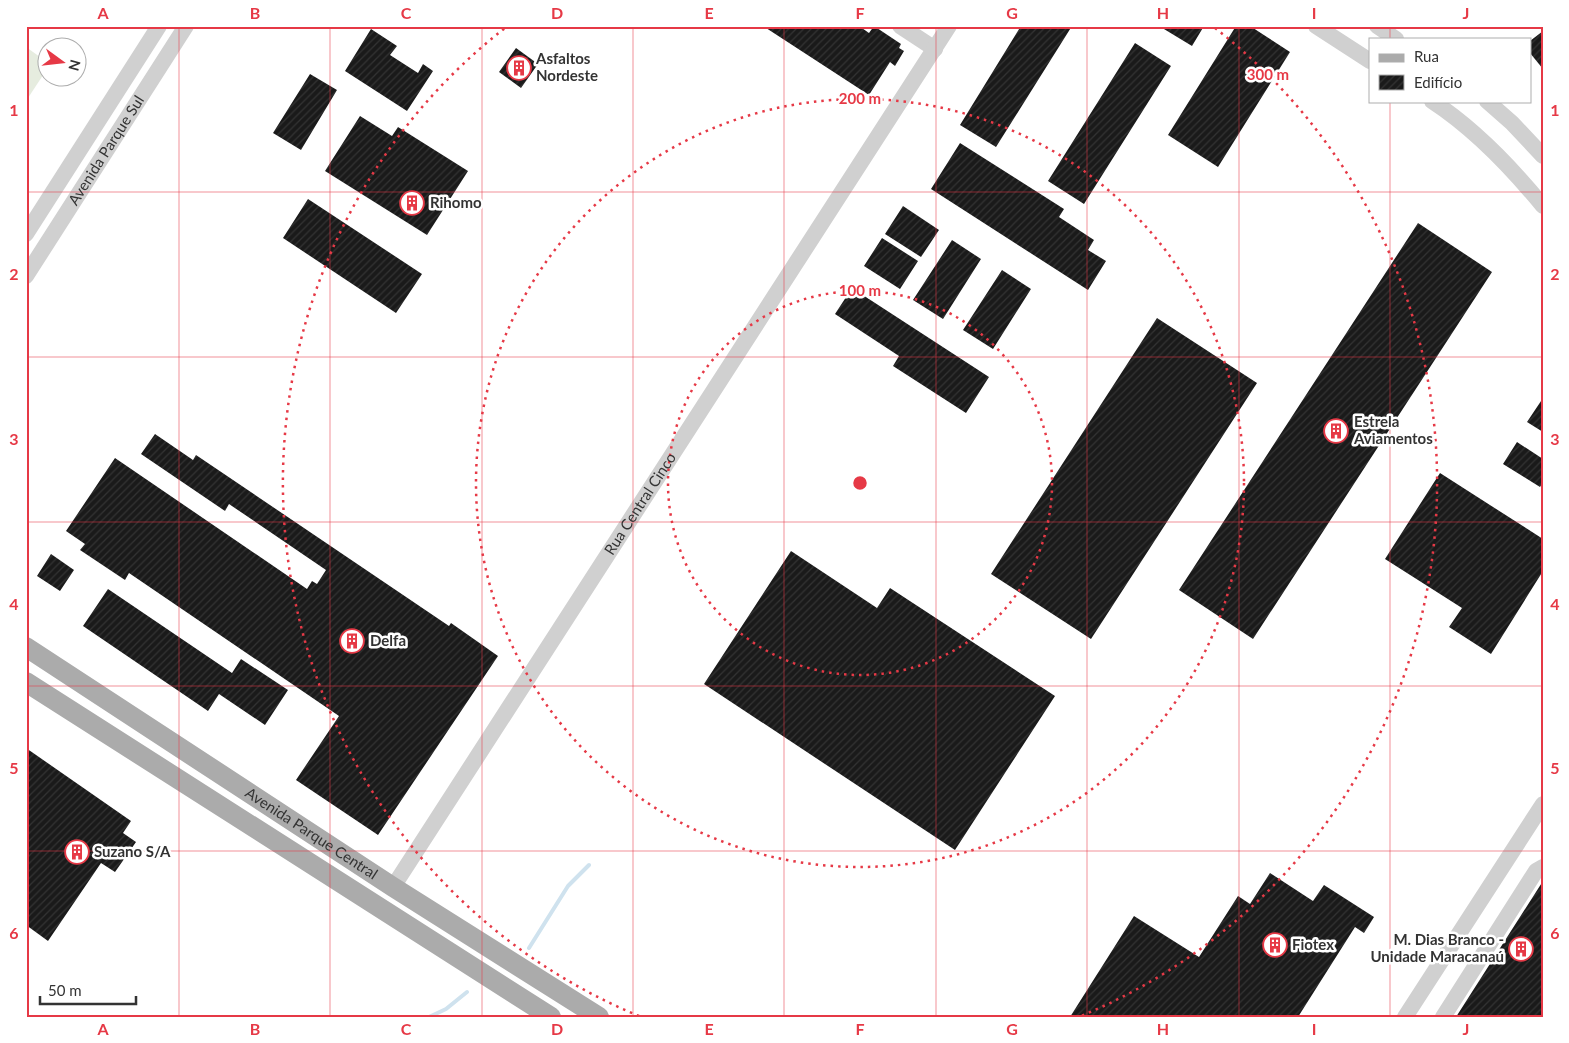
<svg xmlns="http://www.w3.org/2000/svg" width="1569" height="1043" viewBox="0 0 1569 1043" font-family="Lato,sans-serif">
<style>
.green{fill:#e6ecdf}
.lines{fill:none;stroke-linecap:round;stroke-linejoin:round}
.stream{stroke:#cfe2ee;stroke-width:4}
.building{fill:url(#building-hatch)}
.minor{stroke:#d0d0d0;stroke-width:16}
.major{stroke:#ababab;stroke-width:20}
.grid{fill:none;stroke:#e63946;stroke-width:1;stroke-opacity:0.55}
.ring{fill:none;stroke:#e63946;stroke-width:2.5;stroke-dasharray:2.5 5}
.labels{text-anchor:middle;stroke-width:5;stroke-linejoin:round;paint-order:stroke}
.poi-label{font-size:15px;font-weight:bold;fill:#333;stroke:#fff;text-anchor:start}
.street-label{font-size:15px;fill:#333;stroke:#fff}
.centre{fill:#e63946;stroke:#fff;stroke-width:2.5}
.ring-label{font-size:15px;text-anchor:middle;font-weight:bold;fill:#e63946;stroke:#fff;stroke-width:5;stroke-linejoin:round;paint-order:stroke}
.neatline{fill:none;stroke:#e63946;stroke-width:2}
.grid-label{font-size:16px;text-anchor:middle;font-weight:bold;fill:#e63946}
</style>
<defs>
<pattern id="building-hatch" width="6" height="6" patternUnits="userSpaceOnUse" patternTransform="scale(1.25)"><rect width="6" height="6" fill="#1a1a1a"/><path d="M-1 1l2-2M0 6l6-6M5 7l2-2" fill="none" stroke="#333"/></pattern>
</defs>
<rect width="100%" height="100%" fill="#fff"/>
<path class="green" d="M 26,47 L 47,62 L 47,69 L 26,101 Z"/>
<g class="lines">
<path class="stream" d="M 529,948 L 568,886 L 589,865
M 429,1017 L 446,1009 L 467,992"/>
</g>
<path class="building" d="M 763,26 L 859,26 L 869,33 L 874,26 L 901,44 L 899,48 L 904,51 L 895,66 L 890,62 L 869,95 Z
M 1021,26 L 1072,26 L 996,147 L 960,125 Z
M 1159,26 L 1204,26 L 1192,46 Z
M 1236,26 L 1250,26 L 1290,52 L 1218,167 L 1168,135 Z
M 371,29 L 397,46 L 390,55 L 418,73 L 423,64 L 433,71 L 407,111 L 345,71 Z
M 1543,31 L 1543,69 L 1530,53 L 1530,41 Z
M 1135,43 L 1171,66 L 1084,204 L 1048,181 Z
M 516,48 L 538,64 L 521,88 L 499,72 Z
M 310,74 L 337,90 L 301,150 L 273,133 Z
M 360,116 L 392,136 L 398,127 L 468,171 L 427,235 L 325,171 Z
M 960,143 L 1064,209 L 1059,217 L 1094,240 L 1088,250 L 1106,261 L 1088,290 L 931,189 Z
M 308,199 L 422,274 L 396,313 L 283,238 Z
M 903,206 L 939,230 L 921,257 L 885,234 Z
M 1418,223 L 1492,272 L 1253,639 L 1179,590 Z
M 882,238 L 918,261 L 900,289 L 864,266 Z
M 952,240 L 981,259 L 943,319 L 913,300 Z
M 1002,270 L 1031,289 L 993,349 L 963,330 Z
M 852,288 L 989,377 L 966,413 L 893,366 L 899,356 L 835,314 Z
M 1157,318 L 1257,383 L 1091,639 L 991,574 Z
M 1543,398 L 1543,432 L 1527,422 Z
M 155,434 L 193,460 L 196,455 L 449,626 L 451,623 L 498,656 L 378,835 L 296,780 L 339,716 L 129,573 L 125,580 L 80,550 L 85,544 L 66,531 L 115,458 L 307,589 L 312,581 L 317,584 L 326,570 L 229,504 L 225,511 L 141,454 Z
M 1517,442 L 1543,459 L 1543,482 L 1540,487 L 1503,464 Z
M 1440,473 L 1543,539 L 1543,571 L 1491,654 L 1449,627 L 1462,608 L 1385,559 Z
M 791,551 L 877,608 L 890,588 L 1055,696 L 955,850 L 704,684 Z
M 51,554 L 74,570 L 60,591 L 37,576 Z
M 108,589 L 232,673 L 241,659 L 288,690 L 265,725 L 219,694 L 208,711 L 83,626 Z
M 26,748 L 131,821 L 123,833 L 136,842 L 115,872 L 101,863 L 48,941 L 26,925 Z
M 1270,873 L 1313,901 L 1324,885 L 1374,917 L 1364,933 L 1355,927 L 1298,1017 L 1070,1017 L 1134,916 L 1199,957 L 1238,896 L 1250,904 Z
M 1543,881 L 1543,1017 L 1456,1017 Z"/>
<g class="lines">
<g class="minor">
<path d="M 900,26 L 935,49"/>
<path d="M 1316,26 L 1370,61"/>
<path d="M 1377,26 L 1396,39"/>
<path d="M 1432,101 C 1475,129 1511,167 1543,206"/>
<path d="M 1487,101 L 1512,123 L 1543,156"/>
<path d="M 26,234 L 159,26"/>
<path id="s1" d="M 26,276 L 186,26"/>
<path id="s2" d="M 393,887 L 949,26"/>
<path d="M 1405,1017 L 1543,804"/>
<path d="M 1443,1017 L 1536,871 L 1543,867"/>
</g>
<g class="major">
<path id="s3" d="M 26,647 L 393,887 L 599,1017"/>
<path d="M 26,682 L 551,1017"/>
</g>
</g>
<path class="grid" d="M 179,26 L 179,1017M 330,26 L 330,1017M 482,26 L 482,1017M 633,26 L 633,1017M 784,26 L 784,1017M 936,26 L 936,1017M 1087,26 L 1087,1017M 1239,26 L 1239,1017M 1390,26 L 1390,39M 1390,101 L 1390,1017M 26,192 L 1543,192M 26,357 L 1543,357M 26,522 L 1543,522M 26,686 L 1543,686M 26,851 L 1543,851"/>
<g class="ring">
<circle cx="860" cy="483" r="192"/>
<circle cx="860" cy="483" r="384"/>
<path d="M639 1016A577 577 0 0 1 505 28M1215 28A577 577 0 0 1 1081 1016"/>
</g>
<defs>
<g id="building-ring" transform="scale(1.25)"><circle r="9.5" fill="#fff" stroke="#e63946" stroke-width="1.5"/><path d="M-4-6H4V6H1V3H-1V6H-4ZM-2.5-4.3h1.7v1.8h-1.7ZM.8-4.3h1.7v1.8H.8ZM-2.5-1h1.7V.8h-1.7ZM.8-1h1.7V.8H.8Z" fill="#e63946"/></g>
</defs>
<g fill-rule="evenodd">
<use href="#building-ring" x="519" y="68"/>
<use href="#building-ring" x="412" y="203"/>
<use href="#building-ring" x="1336" y="431"/>
<use href="#building-ring" x="352" y="641"/>
<use href="#building-ring" x="77" y="852"/>
<use href="#building-ring" x="1275" y="945"/>
<use href="#building-ring" x="1521" y="949"/>
</g>
<g class="labels">
<g class="poi-label">
<text x="536" y="64">Asfaltos<tspan x="536" dy="17">Nordeste</tspan></text>
<text x="430" y="208">Rihomo</text>
<text x="1354" y="427">Estrela<tspan x="1354" dy="17">Aviamentos</tspan></text>
<text x="370" y="646">Delfa</text>
<text x="94" y="857">Suzano S/A</text>
<text x="1504" y="945" text-anchor="end">M. Dias Branco -<tspan x="1504" dy="17">Unidade Maracanaú</tspan></text>
<text x="1292" y="950">Fiotex</text>
</g>
<g class="street-label">
<text dy="5" stroke="none"><textPath href="#s1" startOffset="149">Avenida Parque Sul</textPath></text>
<text dy="5" stroke="none"><textPath href="#s2" startOffset="456">Rua Central Cinco</textPath></text>
<text dy="5" stroke="none"><textPath href="#s3" startOffset="341">Avenida Parque Central</textPath></text>
</g>
</g>
<circle cx="860" cy="483" r="8" class="centre"/>
<g class="ring-label">
<text x="1268" y="80">300 m</text>
<text x="860" y="104">200 m</text>
<text x="860" y="296">100 m</text>
</g>
<rect width="1569" height="1043" fill="none" stroke="#ffffff" stroke-width="55"/>
<rect x="1369" y="38" width="162" height="65" fill="#ffffff" stroke="#adadad"/>
<rect x="1379" y="54" width="25" height="8" fill="#ababab" stroke="#adadad"/>
<text x="1414" y="62" font-size="15" fill="#333333">Rua</text>
<rect x="1379" y="75" width="25" height="15" fill="url(#building-hatch)" stroke="#adadad"/>
<text x="1414" y="88" font-size="15" fill="#333333">Edifício</text>
<g transform="translate(62 62) rotate(105)"><circle r="24" fill="#ffffff" stroke="#adadad"/>
<path d="M0-4L9 19L0 12L-9 19Z" fill="#e63946"/>
<text y="-8" font-size="14" font-weight="bold" text-anchor="middle" fill="#333333">N</text>
</g>
<path d="M40 996v8h96v-8" fill="none" stroke="#333333" stroke-width="2.5"/>
<text x="48" y="996" font-size="15" fill="#333333" stroke="#ffffff" stroke-width="4" paint-order="stroke">50 m</text>
<rect x="28" y="28" width="1514" height="988" class="neatline"/>
<g class="grid-label">
<text x="103" y="19">A</text>
<text x="255" y="19">B</text>
<text x="406" y="19">C</text>
<text x="557" y="19">D</text>
<text x="709" y="19">E</text>
<text x="860" y="19">F</text>
<text x="1012" y="19">G</text>
<text x="1163" y="19">H</text>
<text x="1314" y="19">I</text>
<text x="1466" y="19">J</text>
<text x="14" y="116">1</text>
<text x="1555" y="116">1</text>
<text x="14" y="280">2</text>
<text x="1555" y="280">2</text>
<text x="14" y="445">3</text>
<text x="1555" y="445">3</text>
<text x="14" y="610">4</text>
<text x="1555" y="610">4</text>
<text x="14" y="774">5</text>
<text x="1555" y="774">5</text>
<text x="14" y="939">6</text>
<text x="1555" y="939">6</text>
<text x="103" y="1035">A</text>
<text x="255" y="1035">B</text>
<text x="406" y="1035">C</text>
<text x="557" y="1035">D</text>
<text x="709" y="1035">E</text>
<text x="860" y="1035">F</text>
<text x="1012" y="1035">G</text>
<text x="1163" y="1035">H</text>
<text x="1314" y="1035">I</text>
<text x="1466" y="1035">J</text>
</g>
</svg>
